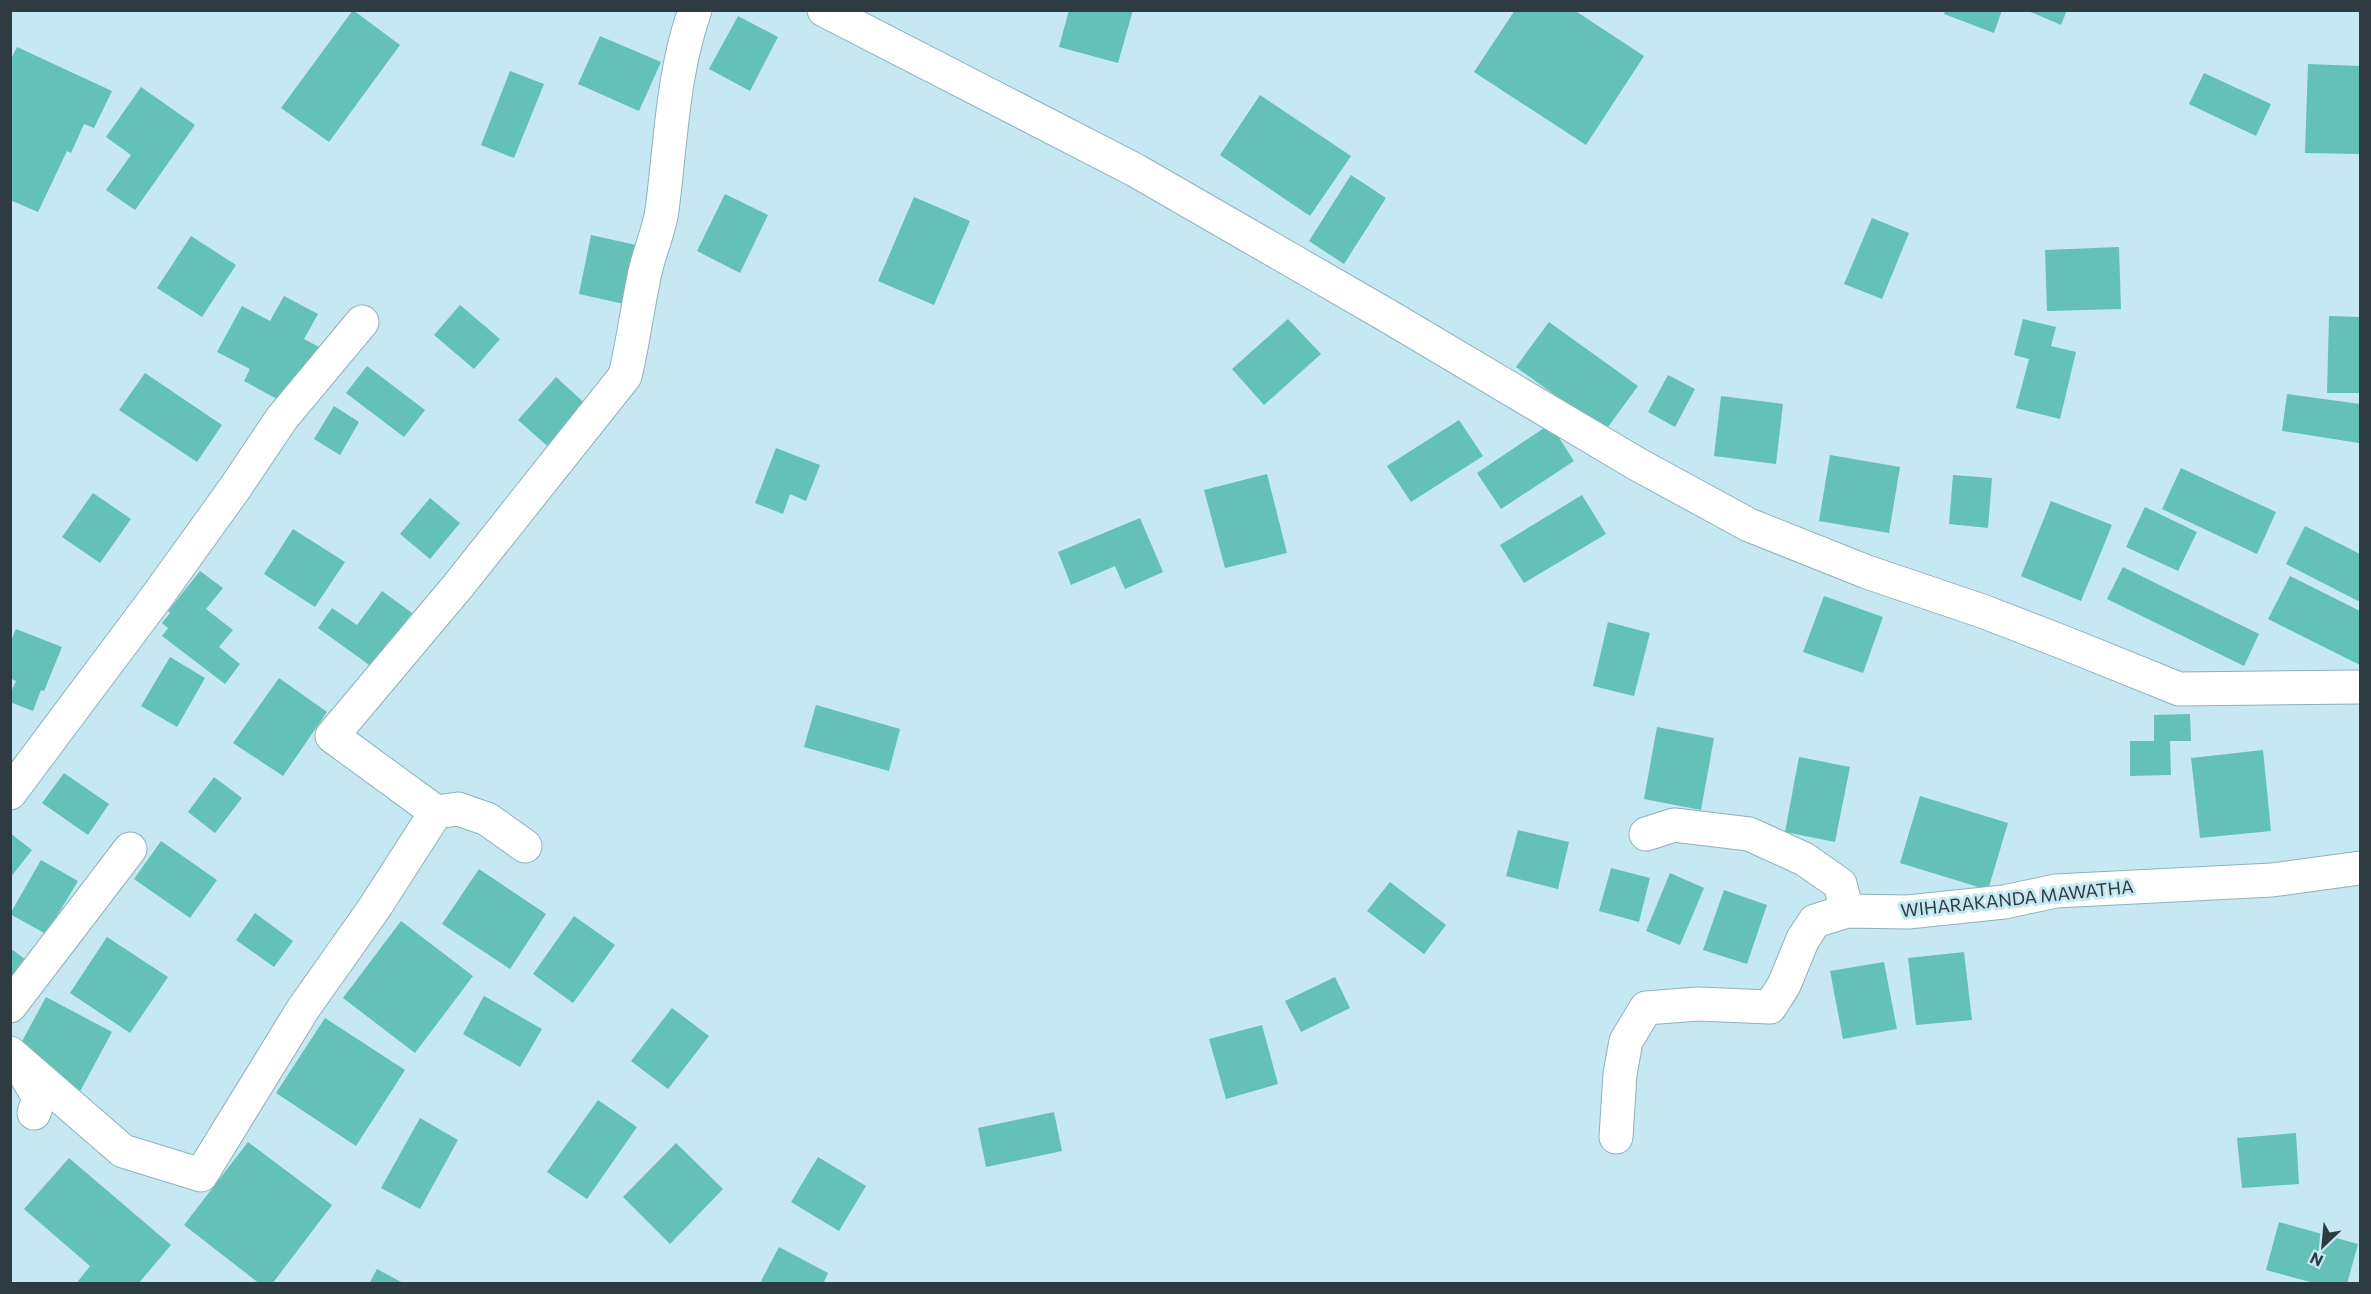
<svg xmlns="http://www.w3.org/2000/svg" width="2371" height="1294" viewBox="0 0 2371 1294" font-family="Commissioner,sans-serif">
<style>
.building{fill:#63c1b8}
.lines{fill:none;stroke-linecap:round;stroke-linejoin:round}
.street-casing{stroke:#8fb1bb;stroke-width:35}
.street{stroke:#fff;stroke-width:33}
.labels{text-anchor:middle;stroke-width:6;stroke-linejoin:round;paint-order:stroke}
.street-label{font-size:18px;fill:#2e3c41;stroke:#c5e8f3}
</style>
<rect width="100%" height="100%" fill="#c5e8f3"/>
<path class="building" d="M 353,10 L 400,45 L 329,142 L 281,108 Z
M 1069,10 L 1133,10 L 1118,63 L 1059,47 Z
M 1515,10 L 1574,10 L 1644,56 L 1586,145 L 1474,72 Z
M 1946,10 L 2002,10 L 1994,33 L 1944,14 Z
M 2026,10 L 2067,10 L 2061,25 Z
M 738,16 L 778,37 L 750,91 L 709,69 Z
M 600,36 L 661,62 L 639,111 L 578,84 Z
M 17,47 L 112,91 L 94,128 L 84,124 L 71,153 L 67,151 L 38,212 L 10,200 L 10,61 Z
M 2308,64 L 2360,66 L 2360,154 L 2305,153 Z
M 510,71 L 544,84 L 514,158 L 481,145 Z
M 2204,73 L 2271,104 L 2256,136 L 2189,104 Z
M 141,87 L 195,125 L 135,210 L 106,190 L 131,155 L 106,137 Z
M 1260,95 L 1351,156 L 1310,216 L 1220,155 Z
M 1351,175 L 1386,198 L 1344,264 L 1309,241 Z
M 725,194 L 768,215 L 740,273 L 697,251 Z
M 914,197 L 970,221 L 934,305 L 878,281 Z
M 1872,218 L 1909,233 L 1882,299 L 1844,284 Z
M 591,235 L 636,245 L 624,304 L 579,294 Z
M 191,236 L 236,265 L 202,317 L 157,288 Z
M 2119,247 L 2121,309 L 2047,311 L 2045,250 Z
M 284,296 L 318,314 L 304,339 L 319,347 L 288,405 L 244,381 L 250,369 L 217,352 L 242,306 L 270,321 Z
M 460,305 L 500,339 L 474,369 L 434,335 Z
M 2329,316 L 2360,317 L 2360,393 L 2327,393 Z
M 1288,319 L 1321,354 L 1264,405 L 1232,369 Z
M 2023,319 L 2056,327 L 2051,346 L 2076,352 L 2060,419 L 2016,408 L 2029,359 L 2014,355 Z
M 1549,322 L 1638,386 L 1605,431 L 1516,367 Z
M 367,366 L 425,410 L 404,437 L 346,393 Z
M 145,373 L 222,425 L 197,462 L 119,410 Z
M 1668,375 L 1695,389 L 1675,427 L 1648,412 Z
M 556,377 L 590,408 L 553,451 L 518,420 Z
M 2287,394 L 2360,404 L 2359,443 L 2282,431 Z
M 1721,396 L 1783,404 L 1776,464 L 1714,456 Z
M 334,406 L 359,422 L 340,455 L 314,439 Z
M 1459,420 L 1483,456 L 1411,502 L 1387,466 Z
M 1550,424 L 1574,461 L 1501,509 L 1477,473 Z
M 776,448 L 820,465 L 806,501 L 790,494 L 783,514 L 755,503 Z
M 1830,455 L 1900,467 L 1889,533 L 1819,521 Z
M 2181,468 L 2276,512 L 2257,554 L 2162,509 Z
M 1267,474 L 1287,553 L 1225,568 L 1204,490 Z
M 1953,475 L 1992,478 L 1988,528 L 1949,524 Z
M 93,493 L 131,519 L 100,563 L 62,537 Z
M 1582,495 L 1606,534 L 1524,583 L 1500,545 Z
M 430,498 L 460,523 L 430,559 L 400,534 Z
M 2051,501 L 2112,525 L 2081,601 L 2021,576 Z
M 2145,507 L 2197,532 L 2178,571 L 2126,547 Z
M 1140,518 L 1163,572 L 1125,589 L 1115,566 L 1071,585 L 1058,552 Z
M 2305,526 L 2360,554 L 2360,602 L 2286,564 Z
M 293,529 L 345,562 L 315,607 L 264,574 Z
M 2123,567 L 2259,634 L 2244,666 L 2107,599 Z
M 200,571 L 223,588 L 206,609 L 233,630 L 219,647 L 240,664 L 225,684 L 162,636 L 168,628 L 162,623 L 170,613 L 168,611 Z
M 2290,576 L 2360,611 L 2360,665 L 2268,619 Z
M 382,591 L 412,613 L 372,667 L 318,628 L 332,608 L 357,625 Z
M 1824,596 L 1883,617 L 1863,673 L 1803,652 Z
M 1608,622 L 1650,633 L 1634,696 L 1593,686 Z
M 16,629 L 62,647 L 44,691 L 41,690 L 33,711 L 10,702 L 10,694 L 16,681 L 10,678 L 10,643 Z
M 170,657 L 205,678 L 177,727 L 141,706 Z
M 279,678 L 327,712 L 283,776 L 233,743 Z
M 816,705 L 900,729 L 889,771 L 804,747 Z
M 2190,714 L 2191,741 L 2170,741 L 2171,775 L 2130,776 L 2130,741 L 2154,741 L 2154,715 Z
M 1657,727 L 1714,738 L 1701,810 L 1644,799 Z
M 2263,750 L 2271,831 L 2200,838 L 2191,758 Z
M 1799,757 L 1850,767 L 1835,842 L 1785,832 Z
M 64,773 L 109,804 L 88,835 L 42,803 Z
M 214,777 L 242,798 L 215,833 L 188,812 Z
M 1920,796 L 2008,823 L 1988,890 L 1900,863 Z
M 1518,830 L 1569,842 L 1558,889 L 1506,876 Z
M 10,833 L 32,850 L 10,878 Z
M 161,841 L 217,880 L 190,918 L 134,879 Z
M 41,860 L 78,881 L 46,934 L 10,914 Z
M 1611,868 L 1650,878 L 1639,922 L 1599,911 Z
M 479,869 L 546,914 L 510,969 L 442,924 Z
M 1670,873 L 1704,888 L 1680,945 L 1646,931 Z
M 1390,882 L 1446,925 L 1424,954 L 1367,911 Z
M 1724,890 L 1767,905 L 1747,964 L 1703,950 Z
M 255,913 L 293,941 L 274,967 L 236,940 Z
M 574,916 L 615,945 L 573,1003 L 533,974 Z
M 401,921 L 473,976 L 415,1053 L 343,998 Z
M 107,937 L 168,977 L 130,1033 L 70,993 Z
M 10,948 L 26,960 L 10,981 Z
M 1964,952 L 1972,1020 L 1916,1025 L 1908,958 Z
M 1884,962 L 1897,1029 L 1843,1039 L 1830,971 Z
M 1335,977 L 1350,1008 L 1301,1032 L 1285,1001 Z
M 484,996 L 542,1029 L 520,1067 L 463,1034 Z
M 46,997 L 112,1032 L 77,1097 L 19,1047 Z
M 672,1008 L 709,1036 L 668,1089 L 631,1061 Z
M 325,1018 L 405,1070 L 356,1146 L 276,1093 Z
M 1262,1025 L 1278,1084 L 1226,1099 L 1209,1039 Z
M 598,1100 L 637,1127 L 587,1199 L 547,1172 Z
M 1054,1112 L 1062,1151 L 986,1167 L 978,1128 Z
M 420,1118 L 458,1140 L 420,1209 L 381,1188 Z
M 2296,1133 L 2299,1184 L 2242,1188 L 2237,1138 Z
M 248,1142 L 332,1205 L 272,1284 L 260,1284 L 184,1225 Z
M 676,1143 L 723,1189 L 670,1244 L 623,1197 Z
M 818,1157 L 866,1186 L 839,1231 L 791,1202 Z
M 69,1158 L 171,1245 L 138,1284 L 76,1284 L 90,1266 L 24,1209 Z
M 2279,1222 L 2358,1244 L 2347,1284 L 2318,1284 L 2266,1270 Z
M 779,1247 L 828,1273 L 823,1284 L 766,1284 L 761,1281 Z
M 377,1269 L 405,1284 L 369,1284 Z"/>
<g class="lines">
<g class="street-casing">
<path id="street" d="M 824,10 L 1135,170 L 1388,316 L 1637,464 L 1749,525 L 1867,572 L 1982,611 L 2065,643 L 2179,689 L 2360,687
M 10,793 L 158,595 L 235,488 L 282,418 L 362,322
M 436,812 L 458,809 L 487,819 L 525,846
M 1646,834 L 1674,825 L 1749,834 L 1804,859 L 1840,884 L 1847,911
M 10,1006 L 130,849
M 10,1053 L 123,1151 L 201,1175 L 303,1009 L 375,907 L 436,812 L 332,736 L 458,586 L 625,376 C 633,343 637,310 644,277 C 648,254 659,233 662,210 C 671,143 672,75 695,10
M 21,1067 L 39,1098 L 34,1113
M 1616,1137 L 1620,1074 L 1626,1041 L 1646,1008 L 1698,1004 L 1770,1007 L 1784,985 L 1803,939 L 1815,921 L 1847,911 L 1908,912 L 2004,902 L 2056,891 L 2272,880 L 2360,868"/>
</g>
<use href="#street" class="street"/>
</g>
<g class="labels">
<g class="street-label">
<text transform="translate(2017 899) rotate(-6)" y="6">WIHARAKANDA MAWATHA</text>
</g>
</g>
<rect width="2371" height="1294" fill="none" stroke="#2e3c41" stroke-width="24"/>
<g transform="translate(2323 1246) rotate(206)" stroke="#c5e8f3" stroke-width="4.5" paint-order="stroke">
<path d="M0-4.5L10 22L0 15L-10 22Z" fill="#2e3c41"/>
<text y="-9" font-size="16" font-weight="bold" text-anchor="middle" fill="#2e3c41">N</text>
</g>
</svg>
